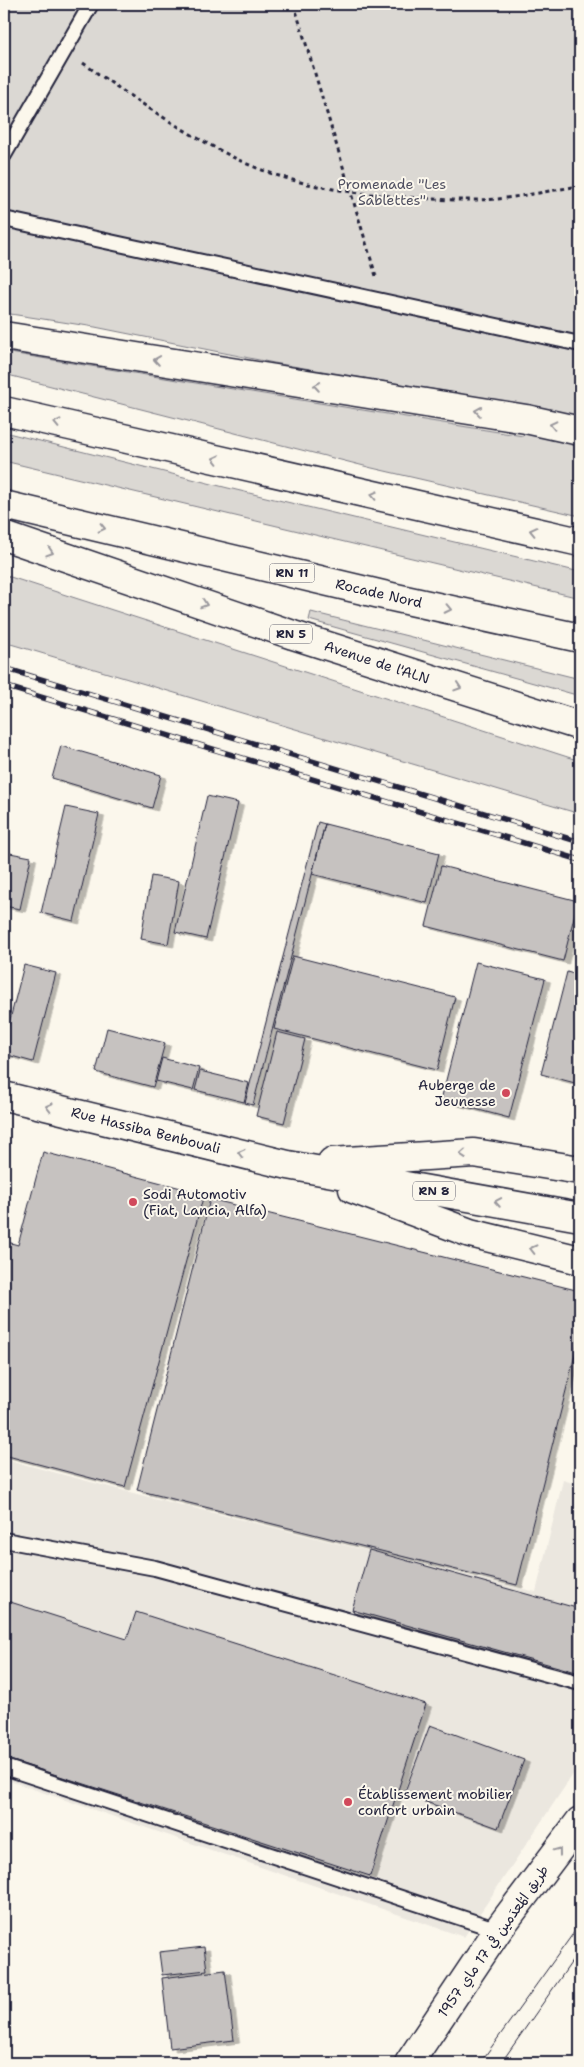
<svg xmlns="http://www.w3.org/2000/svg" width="584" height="2067" viewBox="0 0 584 2067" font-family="'Shantell Sans','Playpen Sans Arabic',sans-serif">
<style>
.built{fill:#ebe7df}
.green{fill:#dbd8d3;stroke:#7e7d87}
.building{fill:#c6c2c0;stroke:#22223b;filter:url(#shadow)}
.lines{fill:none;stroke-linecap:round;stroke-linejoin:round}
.service-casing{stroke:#22223b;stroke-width:18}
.primary-casing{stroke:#22223b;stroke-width:31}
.trunk-casing{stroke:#22223b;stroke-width:31}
.motorway-casing{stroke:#22223b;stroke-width:31}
.path{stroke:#22223b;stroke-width:3;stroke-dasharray:4 4;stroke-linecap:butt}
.service{stroke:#fbf7ec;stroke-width:14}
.primary{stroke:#fbf7ec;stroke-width:28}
.trunk{stroke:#fbf7ec;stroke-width:28}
.motorway{stroke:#fbf7ec;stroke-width:28}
.tram{stroke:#22223b;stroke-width:1}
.rail-casing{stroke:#22223b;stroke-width:5.5}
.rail{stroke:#fbf7ec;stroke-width:4;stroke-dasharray:11;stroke-linecap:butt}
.oneway{stroke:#99979c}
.poi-dot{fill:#d1495b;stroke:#fbf7ec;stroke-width:2}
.labels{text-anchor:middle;stroke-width:4;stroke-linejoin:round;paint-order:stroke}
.shield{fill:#fbf7ec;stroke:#636270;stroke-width:1}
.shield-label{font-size:12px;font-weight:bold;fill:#22223b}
.park-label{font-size:14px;fill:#505061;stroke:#fbf7ec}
.street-label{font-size:14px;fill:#22223b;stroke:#fbf7ec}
.poi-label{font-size:14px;fill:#22223b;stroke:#fbf7ec;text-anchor:start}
</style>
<defs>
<filter id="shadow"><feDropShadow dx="5.5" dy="3" stdDeviation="0" flood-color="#0004"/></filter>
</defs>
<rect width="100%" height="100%" fill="#fbf7ec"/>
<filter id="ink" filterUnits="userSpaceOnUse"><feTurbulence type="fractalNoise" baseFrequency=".02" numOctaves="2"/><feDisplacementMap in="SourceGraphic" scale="10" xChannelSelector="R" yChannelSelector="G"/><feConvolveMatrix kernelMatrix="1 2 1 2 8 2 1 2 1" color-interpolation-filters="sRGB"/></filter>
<g filter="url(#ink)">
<path class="built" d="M 4,1459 L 125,1491 L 536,1592 L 563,1480 L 580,1485 L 580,1764 L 464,1937 L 4,1779 Z"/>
<path class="green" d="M 4,4 L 580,4 L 580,516 L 372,468 L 4,374 L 4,352 L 523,436 L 528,405 L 274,363 L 95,327 L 4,313 Z
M 4,432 L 228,488 L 580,572 L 580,598 L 4,461 Z
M 4,575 L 580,761 L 580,814 L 4,642 Z
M 311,612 L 580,679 L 580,696 L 309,620 Z"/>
<path class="building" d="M 61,746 L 161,775 L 152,808 L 52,778 Z
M 207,796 L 238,803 L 206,939 L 175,932 Z
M 66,807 L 99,814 L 74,921 L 41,913 Z
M 318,822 L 325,824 L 253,1105 L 245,1103 Z
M 325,824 L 439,853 L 427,903 L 312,874 Z
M 10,853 L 31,857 L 20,909 L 4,906 L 4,883 Z
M 441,866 L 578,901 L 563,961 L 426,926 Z
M 151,876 L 179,881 L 168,944 L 141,939 Z
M 293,956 L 455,997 L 437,1070 L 274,1029 Z
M 476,962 L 545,979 L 509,1118 L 441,1100 Z
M 24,965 L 56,973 L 33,1062 L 4,1054 L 4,1043 Z
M 567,972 L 580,976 L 580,1064 L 575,1083 L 541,1074 Z
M 107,1028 L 165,1043 L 153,1087 L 96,1072 Z
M 277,1032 L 305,1039 L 284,1123 L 256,1116 Z
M 162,1058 L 199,1068 L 193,1090 L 156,1081 Z
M 200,1071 L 249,1083 L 244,1102 L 195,1090 Z
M 43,1152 L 204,1194 L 125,1487 L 4,1455 L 4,1289 L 5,1283 L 4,1283 L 4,1241 L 18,1245 Z
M 210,1199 L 580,1291 L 580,1335 L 517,1585 L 137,1490 Z
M 369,1550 L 580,1609 L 580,1673 L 352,1610 Z
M 4,1600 L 127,1639 L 136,1612 L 426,1704 L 370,1876 L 4,1758 Z
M 430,1725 L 524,1760 L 498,1828 L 404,1794 Z
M 204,1947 L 207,1970 L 162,1975 L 159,1952 Z
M 225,1970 L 234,2040 L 170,2048 L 162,1978 Z"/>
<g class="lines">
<g class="service-casing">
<path id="service" d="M 4,155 L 91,4
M 4,219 L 580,344
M 4,1540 L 155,1568 L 580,1683
M 4,1767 L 498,1930"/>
</g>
<g class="primary-casing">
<path id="primary" d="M 4,336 L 526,419 L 580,431
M 4,1096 L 288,1165 L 580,1217
M 332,1162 L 474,1153 L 580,1170
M 353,1189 L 470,1233 L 580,1260
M 409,2063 L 498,1930 L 580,1821"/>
</g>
<g class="trunk-casing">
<path id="trunk" d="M 4,536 L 293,635 L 580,726"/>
</g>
<g class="motorway-casing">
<path id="motorway" d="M 4,411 L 580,542
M 4,505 L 392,597 L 580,638"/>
</g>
<path class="path" d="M 294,4 L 376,276
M 83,63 C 129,96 177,128 227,154 C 286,186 352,194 418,198 C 444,200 471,201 498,199 C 525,196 553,190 580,186"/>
<use href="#service" class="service"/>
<use href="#primary" class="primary"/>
<use href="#trunk" class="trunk"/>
<use href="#motorway" class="motorway"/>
<path class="tram" d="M 480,2063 L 580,1924
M 501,2063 L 580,1950"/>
<g class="rail-casing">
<path id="rail" d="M 4,668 L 580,842
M 4,686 L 580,860"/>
</g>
<use href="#rail" class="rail"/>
</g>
<defs><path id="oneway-chevron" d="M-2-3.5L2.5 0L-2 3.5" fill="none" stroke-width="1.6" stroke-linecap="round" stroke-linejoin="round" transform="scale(1.25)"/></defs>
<g class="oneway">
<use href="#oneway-chevron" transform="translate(157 360) rotate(-171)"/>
<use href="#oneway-chevron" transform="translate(317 386) rotate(-171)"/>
<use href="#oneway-chevron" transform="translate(478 411) rotate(-171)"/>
<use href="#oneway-chevron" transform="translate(57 423) rotate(-167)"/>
<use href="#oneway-chevron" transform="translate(553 425) rotate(-167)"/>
<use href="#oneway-chevron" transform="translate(216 459) rotate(-167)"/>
<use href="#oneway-chevron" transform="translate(374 495) rotate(-167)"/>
<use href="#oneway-chevron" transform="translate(102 528) rotate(13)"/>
<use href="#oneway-chevron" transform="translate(533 531) rotate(-167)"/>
<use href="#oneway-chevron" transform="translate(50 552) rotate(18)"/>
<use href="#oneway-chevron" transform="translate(204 604) rotate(19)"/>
<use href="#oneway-chevron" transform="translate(448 609) rotate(12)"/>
<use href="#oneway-chevron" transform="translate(458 687) rotate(18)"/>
<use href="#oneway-chevron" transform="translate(49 1107) rotate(-166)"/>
<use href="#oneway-chevron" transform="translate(241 1153) rotate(-166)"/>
<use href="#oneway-chevron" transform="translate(463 1154) rotate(176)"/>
<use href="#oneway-chevron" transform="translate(498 1202) rotate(-170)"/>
<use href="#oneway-chevron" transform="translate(533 1249) rotate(-166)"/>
<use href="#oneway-chevron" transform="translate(558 1851) rotate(-53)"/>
</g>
</g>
<g class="poi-dot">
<circle cx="506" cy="1093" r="5"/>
<circle cx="133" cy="1202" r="5"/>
<circle cx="348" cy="1802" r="5"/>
</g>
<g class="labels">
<g class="shield">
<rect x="269.5" y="563.5" width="45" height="19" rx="4"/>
<rect x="270" y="624.5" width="42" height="19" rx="4"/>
<rect x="413" y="1181.5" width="42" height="19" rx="4"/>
</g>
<g class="shield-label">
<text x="292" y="577">RN 11</text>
<text x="291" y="638">RN 5</text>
<text x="434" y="1195">RN 8</text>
</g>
<g class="park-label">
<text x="392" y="189">Promenade "Les<tspan x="392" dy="16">Sablettes"</tspan></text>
</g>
<g class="street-label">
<text transform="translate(379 593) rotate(13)" y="5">Rocade Nord</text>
<text transform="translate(377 662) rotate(18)" y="5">Avenue de l'ALN</text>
<text transform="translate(146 1130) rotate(14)" y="5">Rue Hassiba Benbouali</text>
<text transform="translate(493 1941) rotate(-55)" y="5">طريق المُعدَمين في 17 ماي 1957</text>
</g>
<g class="poi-label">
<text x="496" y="1090" text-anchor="end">Auberge de<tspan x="496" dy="16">Jeunesse</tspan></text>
<text x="143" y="1199">Sodi Automotiv<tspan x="143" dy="16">(Fiat, Lancia, Alfa)</tspan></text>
<text x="358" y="1799">Établissement mobilier<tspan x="358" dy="16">confort urbain</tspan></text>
</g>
</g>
<rect width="584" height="2067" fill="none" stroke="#fbf7ec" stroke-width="20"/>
<rect x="10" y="10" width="564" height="2047" fill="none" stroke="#22223b" stroke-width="2" filter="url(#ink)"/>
</svg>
